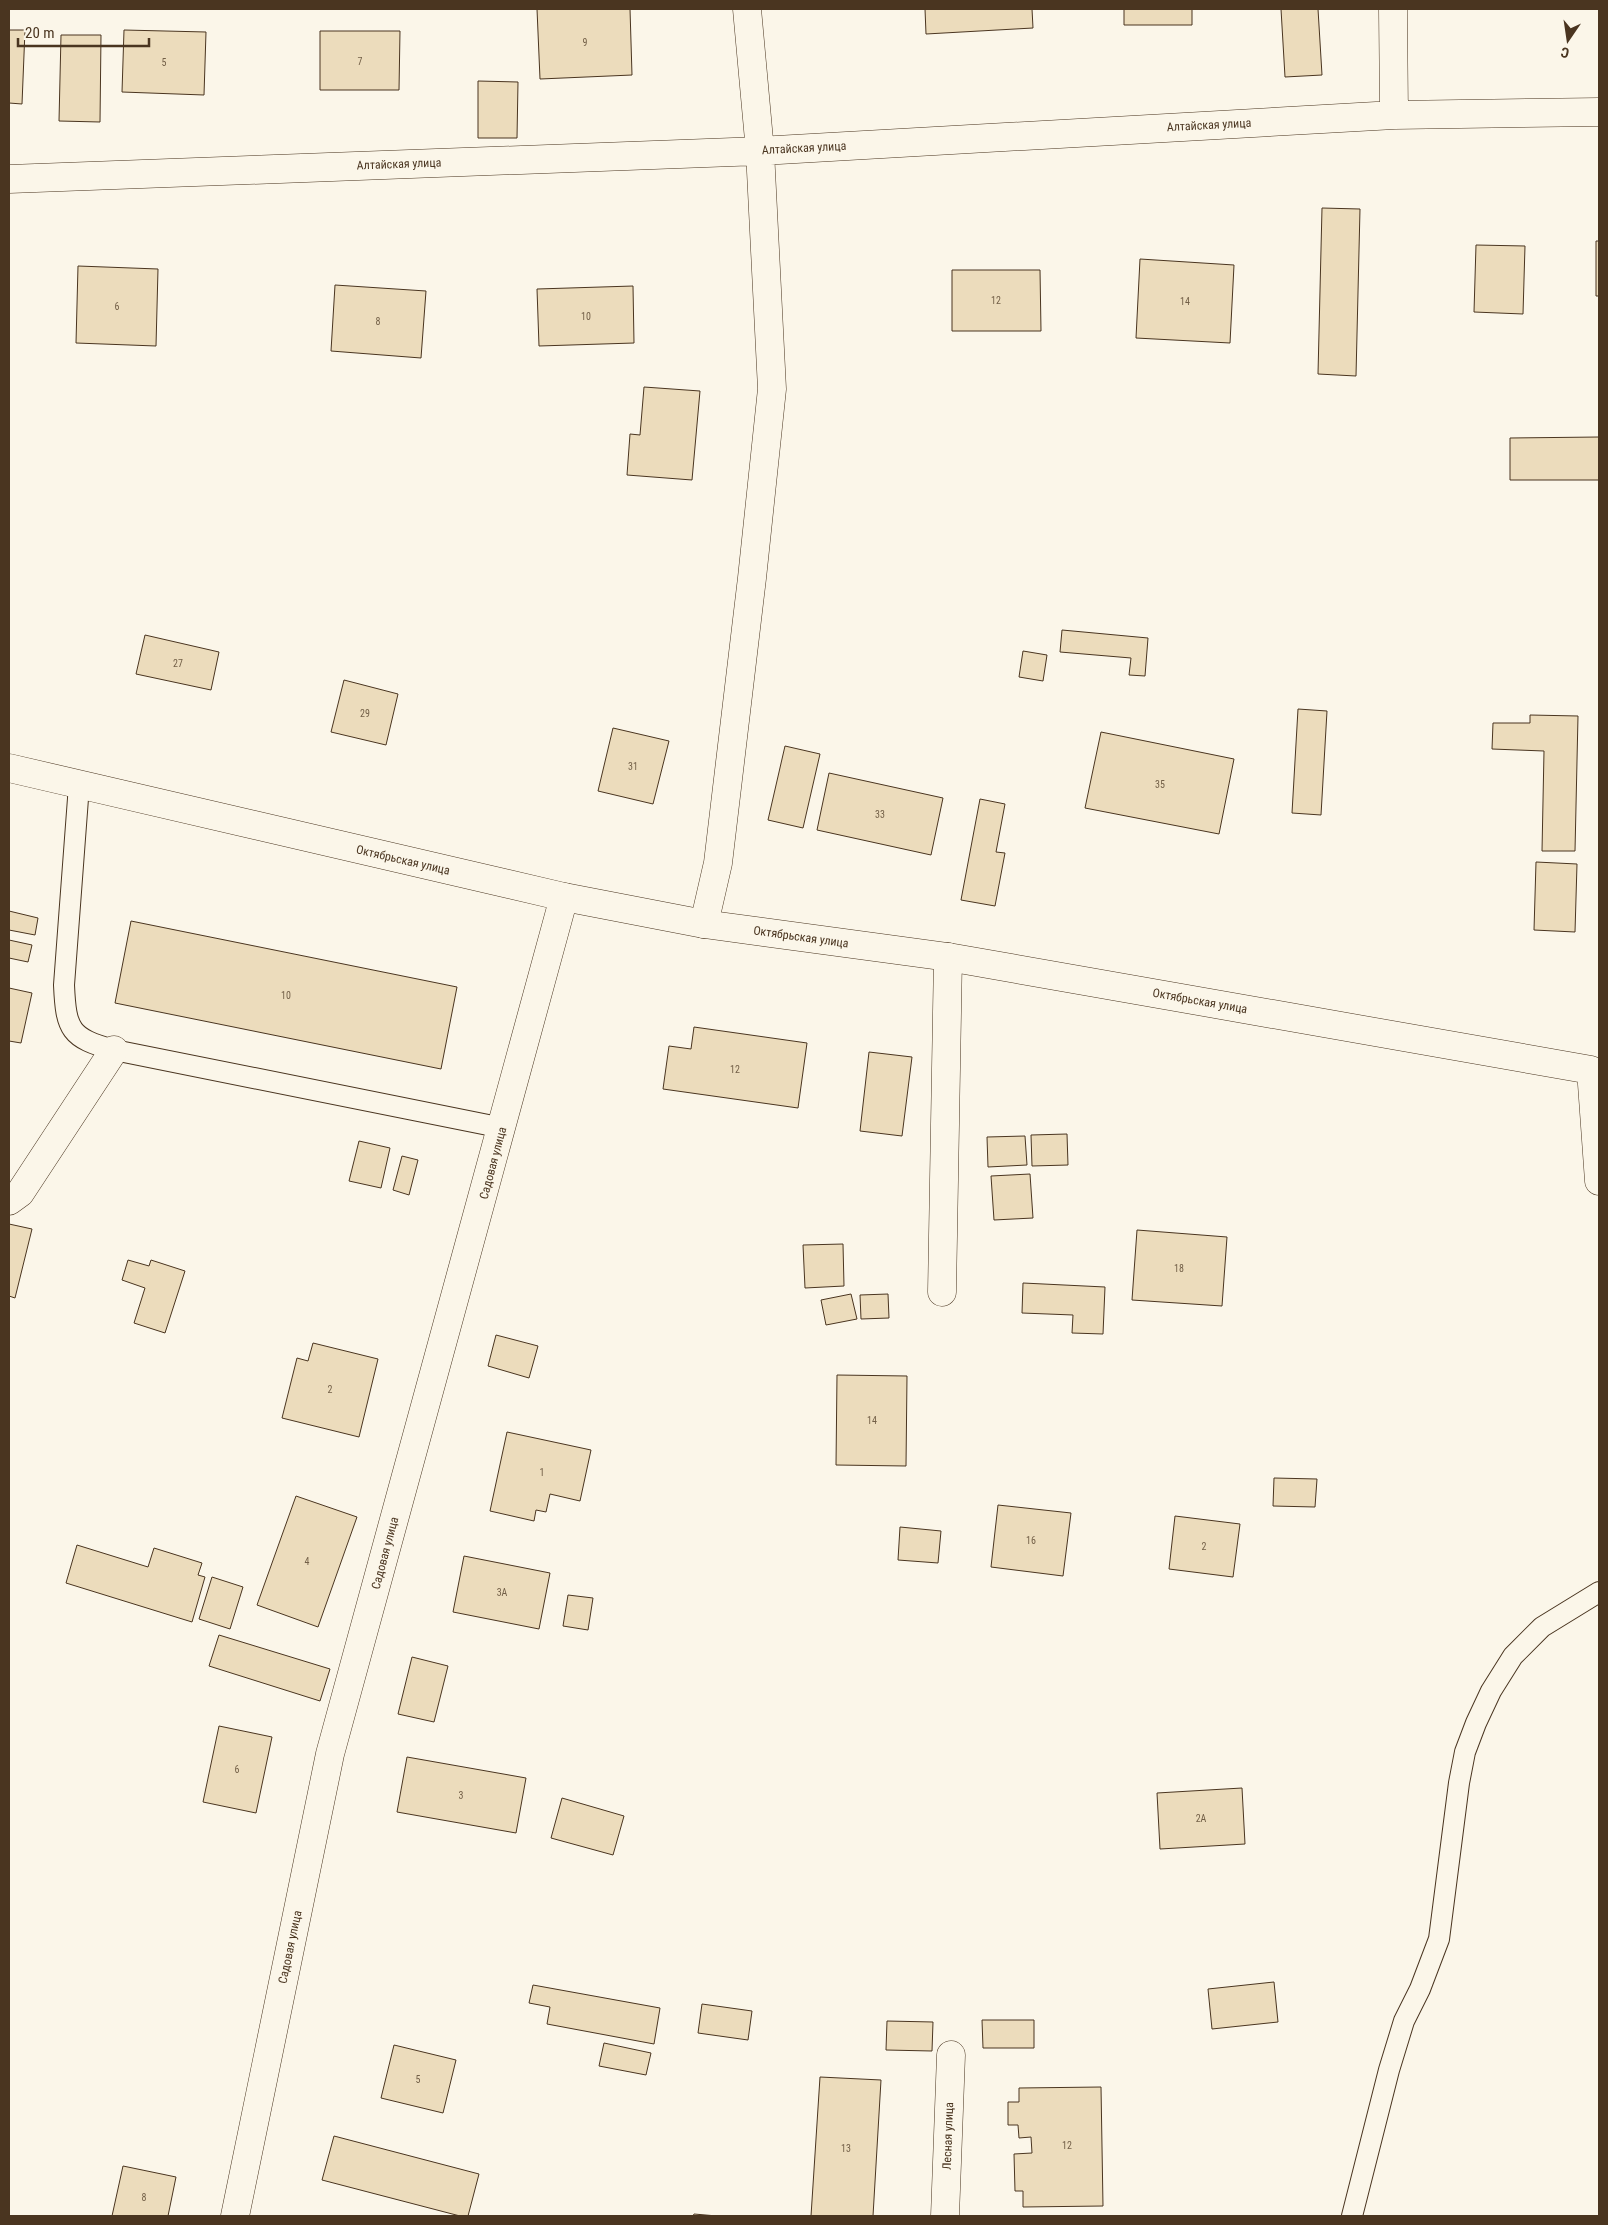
<svg xmlns="http://www.w3.org/2000/svg" width="1608" height="2225" viewBox="0 0 1608 2225" font-family="'Roboto Condensed',sans-serif">
<style>
.building{fill:#ecdcbc;stroke:#4a3520}
.lines{fill:none;stroke-linecap:round;stroke-linejoin:round}
.lane-casing{stroke:#4a3520;stroke-width:22}
.street-casing{stroke:#4a3520;stroke-width:29}
.secondary-casing{stroke:#4a3520;stroke-width:29}
.lane{stroke:#fbf6e9;stroke-width:20}
.street{stroke:#fbf6e9;stroke-width:28}
.secondary{stroke:#fbf6e9;stroke-width:28}
.labels{text-anchor:middle;stroke-width:4;stroke-linejoin:round;paint-order:stroke}
.number-label{font-size:10px;fill:#725f47}
.street-label{font-size:12px;fill:#4a3520;stroke:#fbf6e9}
</style>
<rect width="100%" height="100%" fill="#fbf6e9"/>
<path class="building" d="M 537,9 L 630,9 L 632,75 L 540,79 Z
M 925,9 L 1032,9 L 1033,28 L 926,34 Z
M 1124,9 L 1192,9 L 1192,25 L 1124,25 Z
M 1281,9 L 1318,9 L 1322,75 L 1285,77 Z
M 9,30 L 25,30 L 22,104 L 9,103 Z
M 124,30 L 206,32 L 204,95 L 122,92 Z
M 320,31 L 400,31 L 399,90 L 320,90 Z
M 61,35 L 101,35 L 100,122 L 59,121 Z
M 478,81 L 518,82 L 517,138 L 478,138 Z
M 1322,208 L 1360,209 L 1356,376 L 1318,374 Z
M 1596,241 L 1599,241 L 1599,296 L 1596,296 Z
M 1476,245 L 1525,246 L 1523,314 L 1474,312 Z
M 1140,259 L 1234,265 L 1230,343 L 1136,338 Z
M 78,266 L 158,269 L 156,346 L 76,343 Z
M 952,270 L 1040,270 L 1041,331 L 952,331 Z
M 335,285 L 426,291 L 421,358 L 331,351 Z
M 633,286 L 634,343 L 539,346 L 537,289 Z
M 644,387 L 700,391 L 692,480 L 627,475 L 630,434 L 640,435 Z
M 1599,437 L 1599,480 L 1510,480 L 1510,438 Z
M 1062,630 L 1148,638 L 1145,676 L 1129,675 L 1131,658 L 1060,652 Z
M 145,635 L 219,652 L 211,690 L 136,674 Z
M 1023,651 L 1047,655 L 1043,681 L 1019,677 Z
M 344,680 L 398,694 L 386,745 L 331,732 Z
M 1298,709 L 1327,711 L 1321,815 L 1292,813 Z
M 1530,715 L 1578,716 L 1575,851 L 1542,851 L 1544,751 L 1492,749 L 1493,723 L 1530,723 Z
M 613,728 L 669,741 L 653,804 L 598,791 Z
M 1101,732 L 1234,759 L 1219,834 L 1085,808 Z
M 785,746 L 820,754 L 803,828 L 768,820 Z
M 829,773 L 943,798 L 931,855 L 817,830 Z
M 980,799 L 1005,804 L 996,852 L 1005,853 L 995,906 L 961,900 Z
M 1536,862 L 1577,864 L 1575,932 L 1534,930 Z
M 9,911 L 38,918 L 35,935 L 9,930 Z
M 131,921 L 457,987 L 441,1069 L 115,1003 Z
M 9,940 L 32,945 L 28,962 L 9,958 Z
M 9,988 L 32,993 L 21,1043 L 9,1041 Z
M 694,1027 L 807,1043 L 798,1108 L 663,1089 L 669,1046 L 691,1049 Z
M 869,1052 L 912,1057 L 902,1136 L 860,1131 Z
M 1067,1134 L 1068,1165 L 1032,1166 L 1031,1135 Z
M 1025,1136 L 1027,1165 L 988,1167 L 987,1137 Z
M 359,1141 L 390,1148 L 381,1188 L 349,1181 Z
M 402,1156 L 418,1160 L 409,1195 L 393,1190 Z
M 1030,1174 L 1033,1218 L 994,1220 L 991,1176 Z
M 9,1224 L 32,1229 L 15,1298 L 9,1296 Z
M 1137,1230 L 1227,1237 L 1222,1306 L 1132,1300 Z
M 843,1244 L 844,1286 L 805,1288 L 803,1245 Z
M 128,1260 L 149,1266 L 151,1260 L 185,1271 L 165,1333 L 134,1323 L 145,1288 L 122,1280 Z
M 1023,1283 L 1105,1287 L 1103,1334 L 1072,1333 L 1073,1315 L 1022,1313 Z
M 851,1294 L 857,1319 L 826,1325 L 821,1300 Z
M 888,1294 L 889,1318 L 861,1319 L 860,1295 Z
M 496,1335 L 538,1346 L 529,1378 L 488,1366 Z
M 313,1343 L 378,1359 L 359,1437 L 282,1418 L 297,1358 L 308,1361 Z
M 837,1375 L 907,1376 L 906,1466 L 836,1465 Z
M 507,1432 L 591,1450 L 580,1501 L 550,1494 L 546,1512 L 536,1510 L 534,1521 L 490,1511 Z
M 1274,1478 L 1317,1479 L 1315,1507 L 1273,1506 Z
M 296,1496 L 357,1517 L 318,1627 L 257,1605 Z
M 998,1505 L 1071,1513 L 1063,1576 L 991,1567 Z
M 1175,1516 L 1240,1524 L 1233,1577 L 1169,1569 Z
M 900,1527 L 941,1531 L 938,1563 L 898,1560 Z
M 77,1545 L 148,1567 L 154,1548 L 202,1563 L 198,1575 L 205,1577 L 192,1622 L 66,1583 Z
M 464,1556 L 550,1573 L 539,1629 L 453,1612 Z
M 212,1577 L 243,1587 L 230,1629 L 199,1619 Z
M 568,1595 L 593,1598 L 588,1630 L 563,1626 Z
M 219,1635 L 330,1669 L 320,1701 L 209,1666 Z
M 412,1657 L 448,1666 L 434,1722 L 398,1714 Z
M 219,1726 L 272,1737 L 256,1813 L 203,1802 Z
M 407,1757 L 526,1778 L 516,1833 L 397,1812 Z
M 1242,1788 L 1245,1844 L 1160,1849 L 1157,1793 Z
M 562,1798 L 624,1816 L 613,1855 L 551,1838 Z
M 1274,1982 L 1278,2022 L 1212,2029 L 1208,1989 Z
M 533,1985 L 660,2008 L 654,2044 L 547,2024 L 550,2007 L 529,2003 Z
M 702,2004 L 752,2011 L 748,2040 L 698,2033 Z
M 982,2020 L 1034,2020 L 1034,2048 L 983,2048 Z
M 887,2021 L 933,2022 L 932,2051 L 886,2050 Z
M 604,2043 L 651,2053 L 646,2075 L 599,2066 Z
M 394,2045 L 456,2060 L 443,2113 L 381,2098 Z
M 820,2077 L 881,2080 L 873,2216 L 811,2216 Z
M 1101,2087 L 1103,2206 L 1023,2207 L 1023,2191 L 1015,2191 L 1014,2154 L 1032,2153 L 1031,2137 L 1019,2138 L 1018,2125 L 1008,2125 L 1008,2102 L 1019,2102 L 1019,2088 Z
M 334,2136 L 479,2174 L 468,2216 L 460,2216 L 322,2180 Z
M 123,2166 L 176,2177 L 168,2216 L 112,2216 Z
M 694,2214 L 717,2216 L 693,2216 Z"/>
<g class="lines">
<g class="lane-casing">
<path id="lane" d="M 79,785 L 64,985 C 66,1030 70,1038 114,1050 L 503,1128
M 1352,2216 L 1389,2070 L 1404,2021 L 1420,1989 L 1439,1939 L 1459,1783 L 1465,1752 L 1476,1723 L 1491,1691 L 1513,1656 L 1542,1627 L 1599,1592"/>
</g>
<g class="street-casing">
<path id="street" d="M 1393,9 L 1394,115
M 9,179 L 760,151 L 1394,115 L 1599,112
M 704,924 L 718,863 L 752,578 L 772,389 L 760,151 L 747,9
M 9,1201 L 20,1193 L 114,1050
M 942,1292 L 948,957
M 235,2216 L 330,1754 L 564,897
M 945,2216 L 951,2055"/>
</g>
<g class="secondary-casing">
<path id="secondary" d="M 9,768 L 564,897 L 704,924 L 948,957 L 1591,1070 L 1599,1181"/>
</g>
<use href="#lane" class="lane"/>
<use href="#street" class="street"/>
<use href="#secondary" class="secondary"/>
</g>
<g class="labels">
<g class="number-label">
<text x="585" y="46">9</text>
<text x="360" y="65">7</text>
<text x="164" y="66">5</text>
<text x="996" y="304">12</text>
<text x="1185" y="305">14</text>
<text x="117" y="310">6</text>
<text x="586" y="320">10</text>
<text x="378" y="325">8</text>
<text x="178" y="667">27</text>
<text x="365" y="717">29</text>
<text x="633" y="770">31</text>
<text x="1160" y="788">35</text>
<text x="880" y="818">33</text>
<text x="286" y="999">10</text>
<text x="735" y="1073">12</text>
<text x="1179" y="1272">18</text>
<text x="330" y="1393">2</text>
<text x="872" y="1424">14</text>
<text x="542" y="1476">1</text>
<text x="1031" y="1544">16</text>
<text x="1204" y="1550">2</text>
<text x="307" y="1565">4</text>
<text x="502" y="1596">3А</text>
<text x="237" y="1773">6</text>
<text x="461" y="1799">3</text>
<text x="1201" y="1822">2А</text>
<text x="418" y="2083">5</text>
<text x="1067" y="2149">12</text>
<text x="846" y="2152">13</text>
<text x="144" y="2201">8</text>
</g>
<g class="street-label">
<text transform="translate(1209 125) rotate(-3)" y="4">Алтайская улица</text>
<text transform="translate(804 148) rotate(-3)" y="4">Алтайская улица</text>
<text transform="translate(399 164) rotate(-2)" y="4">Алтайская улица</text>
<text transform="translate(403 860) rotate(13)" y="4">Октябрьская улица</text>
<text transform="translate(801 937) rotate(8)" y="4">Октябрьская улица</text>
<text transform="translate(1200 1001) rotate(10)" y="4">Октябрьская улица</text>
<text transform="translate(493 1163) rotate(-75)" y="4">Садовая улица</text>
<text transform="translate(385 1553) rotate(-75)" y="4">Садовая улица</text>
<text transform="translate(290 1947) rotate(-78)" y="4">Садовая улица</text>
<text transform="translate(948 2136) rotate(-88)" y="4">Лесная улица</text>
</g>
</g>
<rect width="1608" height="2225" fill="none" stroke="#4a3520" stroke-width="20"/>
<g transform="translate(1568 40) rotate(193)" stroke="#fbf6e9" stroke-width="4" paint-order="stroke">
<path d="M0-4L9 19L0 12L-9 19Z" fill="#4a3520"/>
<text y="-8" font-size="14" font-weight="bold" text-anchor="middle" fill="#4a3520">С</text>
</g>
<path d="M18 38v8h131v-8" fill="none" stroke="#4a3520" stroke-width="2.5"/>
<text x="25" y="38" font-size="15" fill="#4a3520" stroke="#fbf6e9" stroke-width="4" paint-order="stroke">20 m</text>
</svg>
